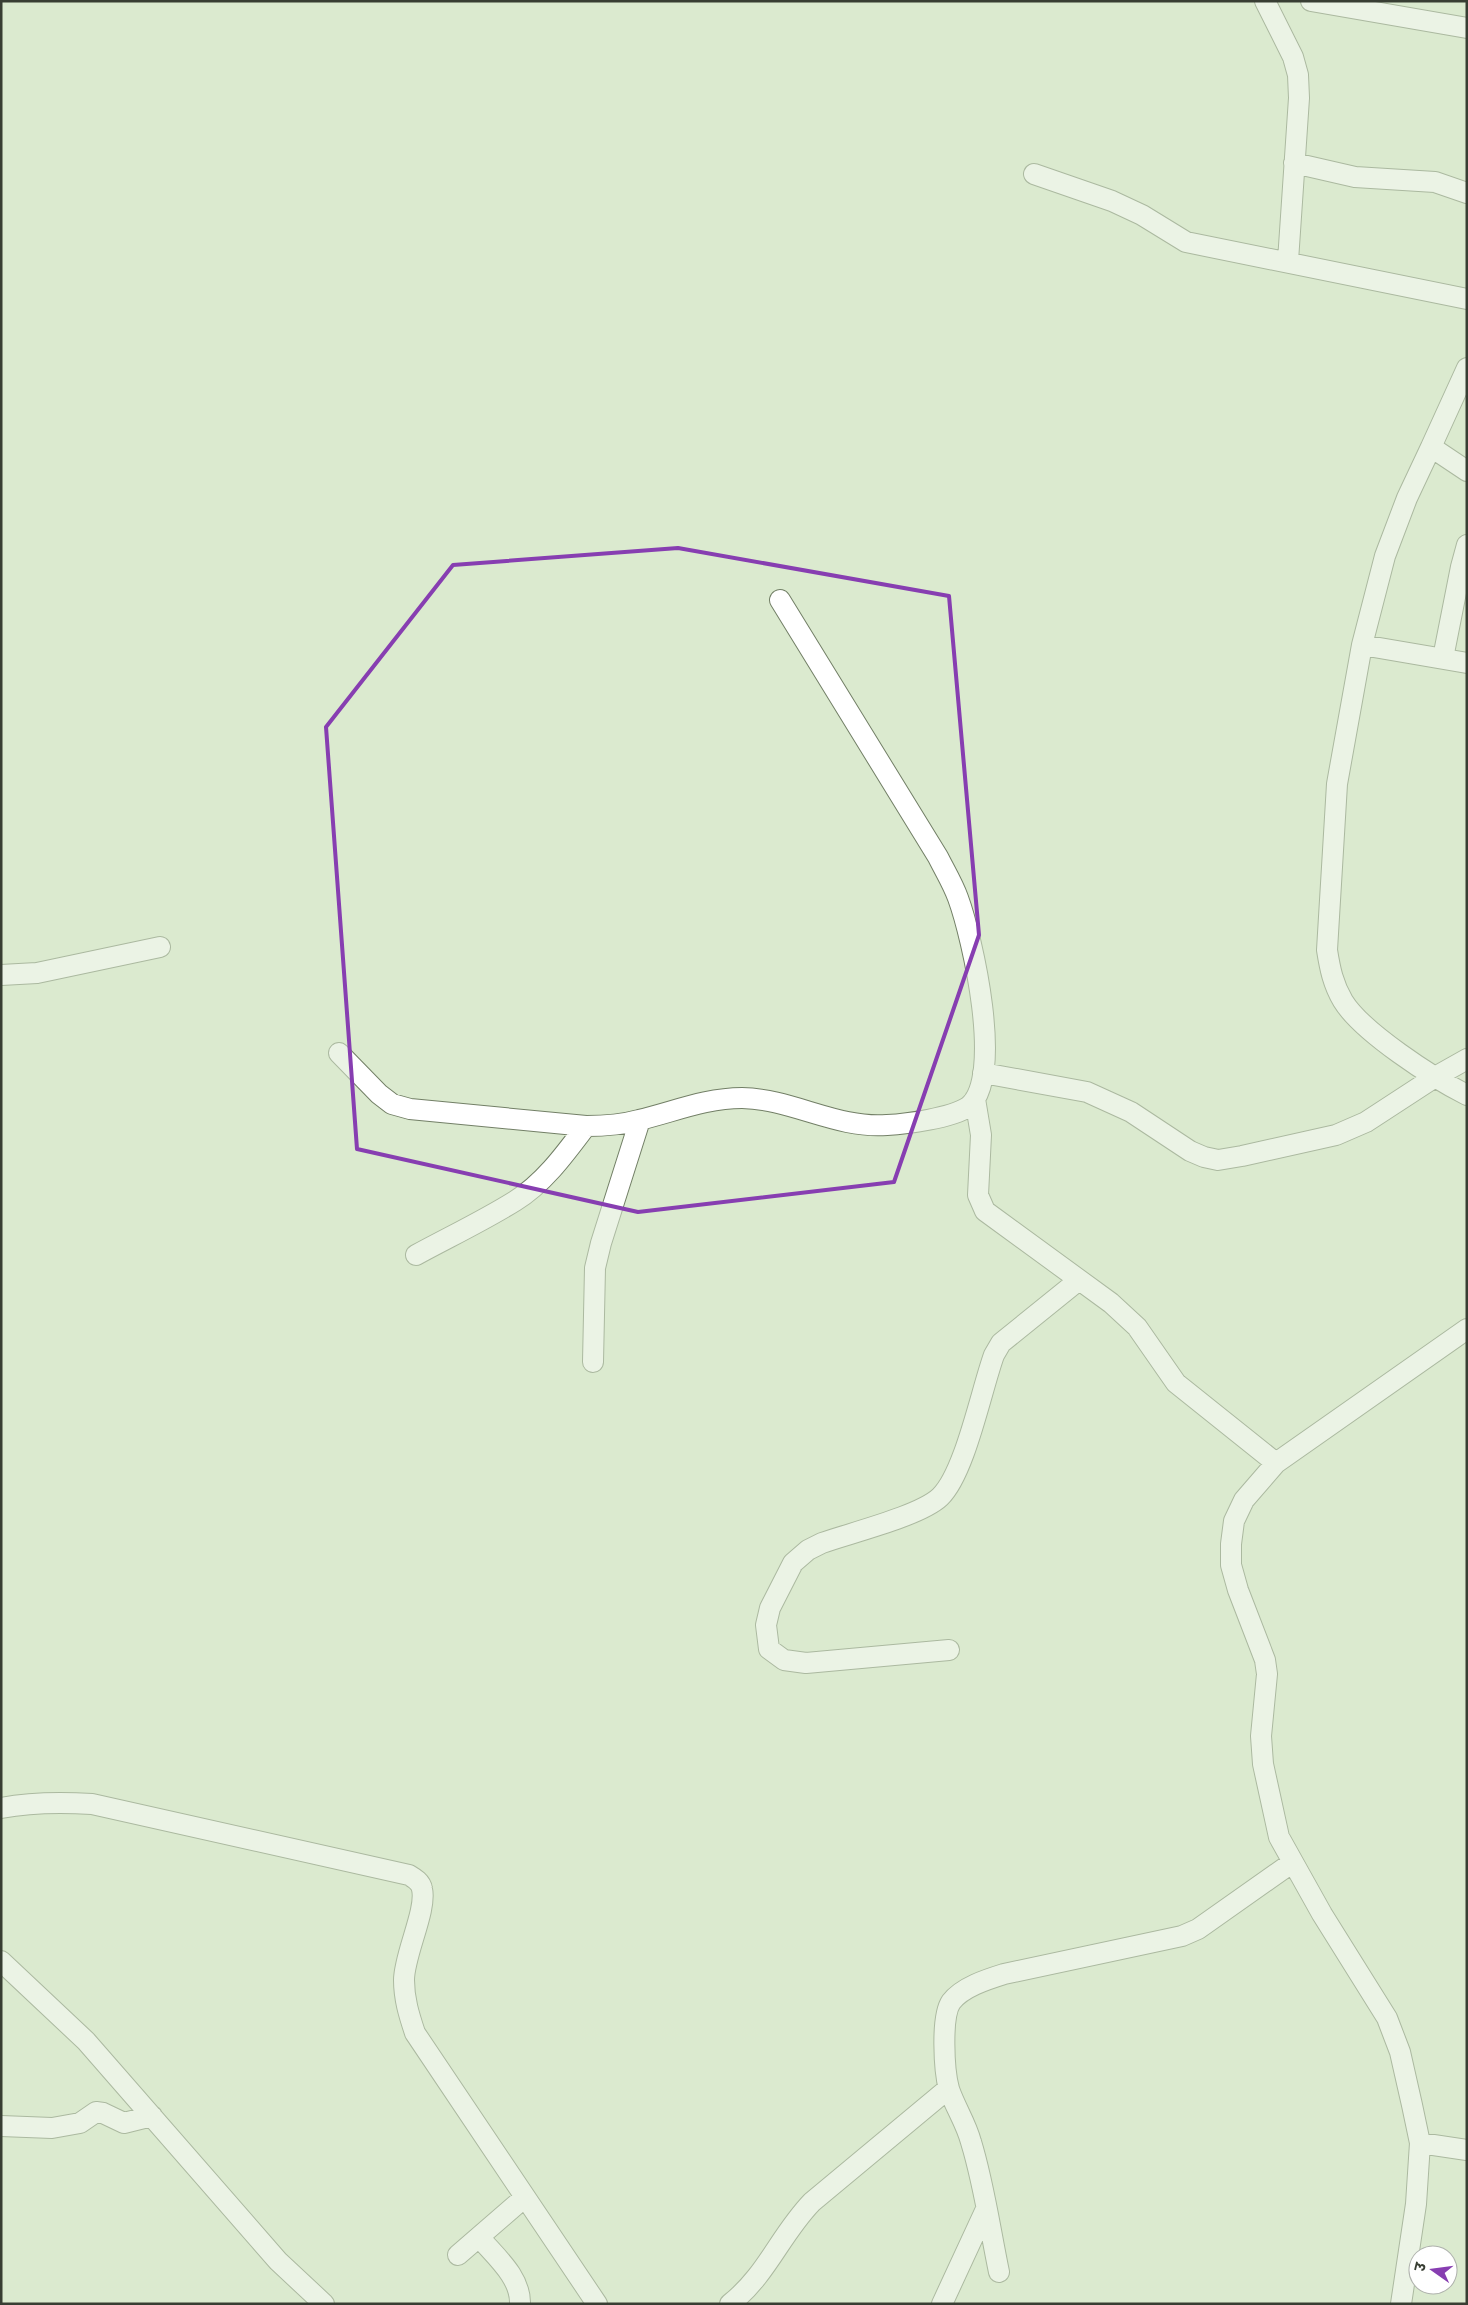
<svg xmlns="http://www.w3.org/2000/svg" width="1468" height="2305" viewBox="0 0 1468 2305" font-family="Poppins,'Noto Sans Devanagari',sans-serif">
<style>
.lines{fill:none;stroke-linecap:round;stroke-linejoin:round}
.minor-casing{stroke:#727f66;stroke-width:22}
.minor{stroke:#fff;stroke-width:20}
.marked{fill:none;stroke:#873eb1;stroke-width:4;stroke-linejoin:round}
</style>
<rect width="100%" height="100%" fill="#dbeacf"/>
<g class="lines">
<g class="minor-casing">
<path id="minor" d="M 1265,1 L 1293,57 L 1298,75 L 1299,98 L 1288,261
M 1311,1 L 1467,28
M 1294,163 L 1355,177 L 1435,182 L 1467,193
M 1034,174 L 1112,201 L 1142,215 L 1186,242 L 1467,299
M 1467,368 L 1431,447 L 1467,471
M 1431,447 L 1407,498 L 1385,556 L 1362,645 L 1337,784 L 1327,950 C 1330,969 1333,984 1343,1001 C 1362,1032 1433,1078 1467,1095
M 1362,645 L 1467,663
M 1443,658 L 1461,567 L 1467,545
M 1,975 L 37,973 L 160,947
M 339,1053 L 379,1094 L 392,1104 L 410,1109 L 586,1126 C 604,1126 621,1125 639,1120 C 673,1112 706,1098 742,1098 C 792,1099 837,1129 887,1125 C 907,1124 951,1118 968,1107 C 1005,1079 972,936 958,898 C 953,884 945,871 938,857 L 780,600
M 983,1073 L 1087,1092 L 1131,1112 L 1190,1151 L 1204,1157 L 1218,1160 L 1242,1156 L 1336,1135 L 1366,1122 L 1435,1077 L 1467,1059
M 975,1099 L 981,1135 L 978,1195 L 985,1211 L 1111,1303 L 1137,1327 L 1176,1383 L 1276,1463
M 416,1255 C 449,1237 483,1221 515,1201 C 544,1183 565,1154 586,1126
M 593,1362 L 595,1268 L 601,1243 L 640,1120
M 949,1650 L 806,1663 L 784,1660 L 769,1649 L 766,1625 L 770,1608 L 793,1563 L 808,1550 L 822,1543 C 850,1533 920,1516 940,1497 C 965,1473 981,1391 994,1355 L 1001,1343 L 1079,1280
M 1,1808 C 32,1802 61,1802 92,1804 L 409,1875 C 414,1878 421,1882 422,1889 C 427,1910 404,1955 404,1980 C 404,1999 409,2015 415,2033 L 597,2304
M 1,1961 L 86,2041 L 278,2261 L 324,2304
M 1,2126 L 52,2128 L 80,2123 L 96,2112 L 103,2113 L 124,2123 L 152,2116
M 1420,2143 L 1467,2150
M 479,2237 C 495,2256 521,2277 520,2304
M 458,2255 L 525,2197
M 999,2272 C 990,2229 984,2184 971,2142 C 966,2123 955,2107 949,2089 C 944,2071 941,2017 951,2002 C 962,1987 988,1979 1004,1974 L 1182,1936 L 1198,1929 L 1293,1862
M 730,2304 C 767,2275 780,2235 812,2202 L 949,2088
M 942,2304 L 986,2209
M 1401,2304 L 1416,2204 L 1420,2143 L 1412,2105 L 1400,2052 L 1387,2018 L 1322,1914 L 1279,1837 L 1263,1764 L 1261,1736 L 1267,1674 L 1265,1660 L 1238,1590 L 1231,1565 L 1231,1544 L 1234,1521 L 1244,1500 L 1276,1463 L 1467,1329"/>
</g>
<use href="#minor" class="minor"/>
</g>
<path d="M0 0H1468V2305H0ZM 678,548 L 949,596 L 979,935 L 894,1182 L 638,1212 L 357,1149 L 326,727 L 453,565 Z" fill="#dbeacf" fill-opacity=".55" fill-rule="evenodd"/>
<path class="marked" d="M 678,548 L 949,596 L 979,935 L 894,1182 L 638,1212 L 357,1149 L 326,727 L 453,565 Z"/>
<rect width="1468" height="2305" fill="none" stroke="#383e33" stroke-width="5"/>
<g transform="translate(1433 2270) rotate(284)"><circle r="24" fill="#ffffff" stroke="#afb2ad"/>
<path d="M0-4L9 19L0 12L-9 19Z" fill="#873eb1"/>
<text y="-8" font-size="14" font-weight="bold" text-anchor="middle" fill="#383e33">उ</text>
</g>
</svg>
